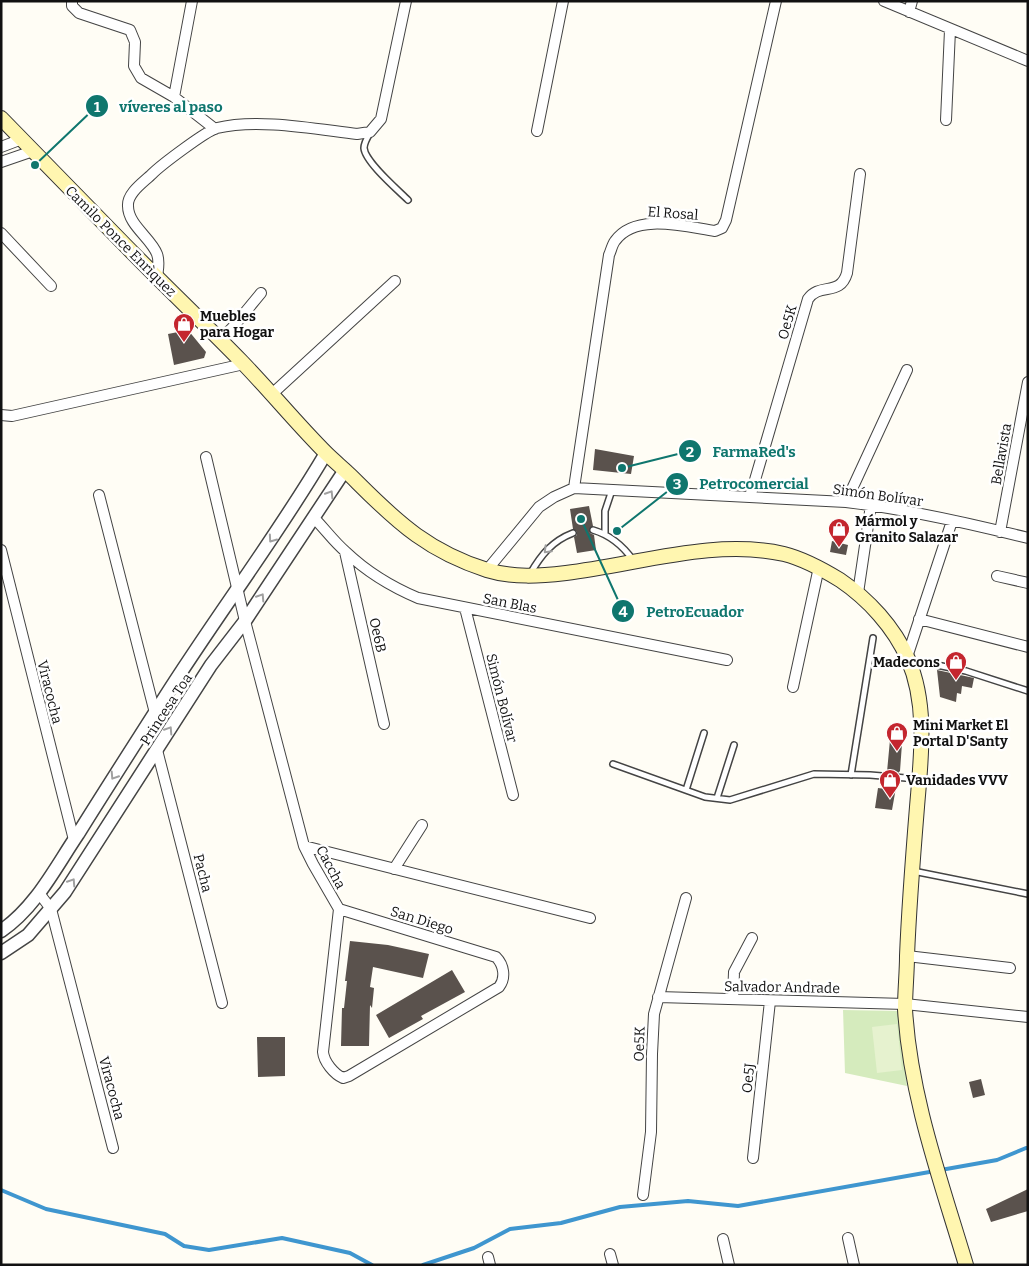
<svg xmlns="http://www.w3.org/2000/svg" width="1029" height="1266" viewBox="0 0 1029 1266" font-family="Bitter,serif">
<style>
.green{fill:#d5ebbd}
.pitch{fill:#e6f2cf}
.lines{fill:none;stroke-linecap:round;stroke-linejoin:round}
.stream{stroke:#3f96cf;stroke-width:4}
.building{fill:#5a524d}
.service-casing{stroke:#444;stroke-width:8}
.minor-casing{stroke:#444;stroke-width:12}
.tertiary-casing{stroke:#444;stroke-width:15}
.secondary-casing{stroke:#333;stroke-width:16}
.service{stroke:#fff;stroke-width:5}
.minor{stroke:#fff;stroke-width:10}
.tertiary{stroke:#fff;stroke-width:12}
.secondary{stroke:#fff6b0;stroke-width:14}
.oneway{stroke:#a0a0a0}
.labels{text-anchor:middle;stroke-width:5;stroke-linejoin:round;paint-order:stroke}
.street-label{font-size:14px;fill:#111;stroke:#fff}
.poi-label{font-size:14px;font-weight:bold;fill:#111;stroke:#fff;text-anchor:start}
.leader{fill:none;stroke:#0f766e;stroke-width:2}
.callout-dot{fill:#0f766e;stroke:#fff;stroke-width:2}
.mark-label{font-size:15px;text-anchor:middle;font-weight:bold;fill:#fff}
.callout-label{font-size:15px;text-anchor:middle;font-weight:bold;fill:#0f766e;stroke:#fff;stroke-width:5;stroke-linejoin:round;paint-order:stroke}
</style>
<rect width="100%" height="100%" fill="#fffdf5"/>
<path class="green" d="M 843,1010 L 900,1011 L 907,1086 L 845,1073 Z"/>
<path class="pitch" d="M 897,1024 L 902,1070 L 877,1073 L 872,1027 Z"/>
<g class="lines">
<path class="stream" d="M 1,1190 L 46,1209 L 165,1234 L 184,1246 L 209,1250 L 282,1238 L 350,1253 L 372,1265
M 423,1265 L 474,1248 L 510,1229 L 561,1223 L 620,1207 L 688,1201 L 738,1206 L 997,1160 L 1026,1148 L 1028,1148"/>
</g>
<path class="building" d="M 188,330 L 206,352 L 204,358 L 174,365 L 168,334 Z
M 595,449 L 634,456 L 631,474 L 593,470 Z
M 589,506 L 593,526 L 589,530 L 590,533 L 594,535 L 596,550 L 577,553 L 574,537 L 577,535 L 577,532 L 573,529 L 570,509 Z
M 832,541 L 848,545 L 846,555 L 830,552 Z
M 937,670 L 974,678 L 972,688 L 962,686 L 961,694 L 957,693 L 956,702 L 940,697 Z
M 891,729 L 903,730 L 900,771 L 898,773 L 887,772 Z
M 887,781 L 897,782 L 892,810 L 875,808 L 878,788 L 886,789 Z
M 350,941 L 388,945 L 429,954 L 423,978 L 373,967 L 370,987 L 374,988 L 372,1008 L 370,1005 L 369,1046 L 341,1046 L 342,1008 L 344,1008 L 347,981 L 345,981 Z
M 452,970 L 465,992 L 421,1016 L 423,1019 L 389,1038 L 376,1015 Z
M 257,1037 L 285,1037 L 285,1076 L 258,1077 Z
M 981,1079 L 985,1095 L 973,1098 L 969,1082 Z
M 1028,1189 L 1028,1211 L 991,1222 L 986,1209 Z"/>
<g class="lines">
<g class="service-casing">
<path id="service" d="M 370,133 C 367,138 364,143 364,148 C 365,162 398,190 408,200
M 593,530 C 610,535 623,546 633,560
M 605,533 L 605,511 L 612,490
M 530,574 C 541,555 552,541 573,533
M 911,666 L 932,664 L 966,671 L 1028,691
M 613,764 L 705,797 L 730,800 L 814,774 L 870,775 L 918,779
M 851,775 L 873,638
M 686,790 L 704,733
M 717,798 L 734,745
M 913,871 L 1028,894"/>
</g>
<g class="minor-casing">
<path id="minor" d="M 72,1 L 72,6 L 79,13 L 130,30 L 135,42 L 134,66 L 141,78 L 174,97 L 215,129
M 884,1 L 1028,61
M 909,12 L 912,1
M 174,97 L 192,1
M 946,120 L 950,30
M 537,131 L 563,1
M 1,147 L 22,139
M 1,162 L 33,151
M 1,233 L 51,286
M 157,277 C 158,269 160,262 157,254 C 151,238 128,225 128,206 C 127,193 144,182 152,174 C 161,165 206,131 217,128 C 257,118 315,129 357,134 L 370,132 L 381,119 L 406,1
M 220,340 L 233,327 L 261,293
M 272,394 L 395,281
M 1,415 L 12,416 L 244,364
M 206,457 L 245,621 L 304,846 L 313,864 L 339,909 L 323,1052 C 324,1062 334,1074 343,1078 L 349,1076 L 499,987 C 506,978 504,965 496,957 L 339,909
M 574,488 L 609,255 C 611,251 612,245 615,241 C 635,212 687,227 715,231 L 722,228 L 726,220 L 776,1
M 99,495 L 155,713
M 750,497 L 808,299 C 820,282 840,297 847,273 L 860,174
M 846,502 L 907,370
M 314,518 C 325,529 334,542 346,552 C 367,572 392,587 418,598 L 727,660
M 1000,532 L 1028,382
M 1,550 L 74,840
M 345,552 L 384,724
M 487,570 L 539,507 L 554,497 L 574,488 L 846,502 C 907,509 968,523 1028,538
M 997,576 L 1028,583
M 858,593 L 871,505
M 465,608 L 513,795
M 919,619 L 1028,647
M 907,657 L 952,521
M 793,687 L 819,567
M 157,750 L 222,1003
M 304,846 L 590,918
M 394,869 L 422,825
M 39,893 L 51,909 L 113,1148
M 907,956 L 1010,968
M 658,997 L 905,1004 L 1028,1017
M 733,999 L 734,972 L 752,938
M 753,1158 L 770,1001
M 643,1195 L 651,1132 L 652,1054 L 654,1014 L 686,898
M 848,1238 L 854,1265
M 723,1239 L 729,1265
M 610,1254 L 613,1265
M 488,1257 L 490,1265"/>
</g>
<g class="tertiary-casing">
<path id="tertiary" d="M 1,931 C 36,907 55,868 78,834 C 106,789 135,744 163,700 C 216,616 276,538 326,453
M 1,953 L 28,935 L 65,892 L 211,665 L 245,621 L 345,470"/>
</g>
<g class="secondary-casing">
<path id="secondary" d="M 1,118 C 42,160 83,202 124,244 C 163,284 203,322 242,362 C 271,392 297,424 326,453 C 336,463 348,472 358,483 C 399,524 430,552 487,570 C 513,578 540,576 566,573 C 636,565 714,538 784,554 C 804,559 822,569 840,580 C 868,599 894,627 908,659 C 928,705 921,758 917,807 C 913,856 909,906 907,956 C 907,973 905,991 905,1009 C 910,1096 941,1181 966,1265"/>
</g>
<use href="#service" class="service"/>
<use href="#minor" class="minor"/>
<use href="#tertiary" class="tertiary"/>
<use href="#secondary" class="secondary"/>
</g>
<defs><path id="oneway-chevron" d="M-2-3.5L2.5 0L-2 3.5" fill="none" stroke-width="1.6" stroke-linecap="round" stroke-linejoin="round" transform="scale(1.25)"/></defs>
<g class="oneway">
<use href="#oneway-chevron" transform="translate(330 494) rotate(-58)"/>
<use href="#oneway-chevron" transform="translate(272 539) rotate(125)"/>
<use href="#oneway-chevron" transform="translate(547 550) rotate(135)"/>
<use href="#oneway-chevron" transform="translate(261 597) rotate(-57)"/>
<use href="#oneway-chevron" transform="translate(169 730) rotate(-57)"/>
<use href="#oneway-chevron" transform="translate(114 776) rotate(123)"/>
<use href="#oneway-chevron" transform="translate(72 882) rotate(-57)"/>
</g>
<defs>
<g id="shop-pin" transform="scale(1.125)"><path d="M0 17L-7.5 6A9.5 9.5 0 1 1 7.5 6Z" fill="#c4262e" stroke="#fff"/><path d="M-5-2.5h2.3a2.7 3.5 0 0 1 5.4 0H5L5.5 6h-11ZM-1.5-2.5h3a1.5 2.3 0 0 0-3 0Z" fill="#fff"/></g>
</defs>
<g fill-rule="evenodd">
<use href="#shop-pin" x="184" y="324"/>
<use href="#shop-pin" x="839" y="529"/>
<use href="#shop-pin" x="956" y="662"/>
<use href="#shop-pin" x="897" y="733"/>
<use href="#shop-pin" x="890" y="780"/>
</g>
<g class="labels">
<g class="street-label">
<text transform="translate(673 213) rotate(4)" y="5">El Rosal</text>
<text transform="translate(121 241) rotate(45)" y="5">Camilo Ponce Enrìquez</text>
<text transform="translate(787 322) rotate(-74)" y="5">Oe5K</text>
<text transform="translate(1001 454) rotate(-80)" y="5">Bellavista</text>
<text transform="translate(878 495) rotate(8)" y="5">Simón Bolívar</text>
<text transform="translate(510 603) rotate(11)" y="5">San Blas</text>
<text transform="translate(378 635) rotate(77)" y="5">Oe6B</text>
<text transform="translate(50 692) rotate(76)" y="5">Viracocha</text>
<text transform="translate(502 698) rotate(76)" y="5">Simón Bolívar</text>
<text transform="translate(166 709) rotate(-57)" y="5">Princesa Toa</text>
<text transform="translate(331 867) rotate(62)" y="5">Caccha</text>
<text transform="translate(203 873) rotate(76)" y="5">Pacha</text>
<text transform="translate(422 920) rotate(17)" y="5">San Diego</text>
<text transform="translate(782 987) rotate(1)" y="5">Salvador Andrade</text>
<text transform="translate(639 1044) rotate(-88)" y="5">Oe5K</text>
<text transform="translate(748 1078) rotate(-84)" y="5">Oe5J</text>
<text transform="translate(112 1088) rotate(75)" y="5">Viracocha</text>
</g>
<g class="poi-label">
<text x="200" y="321">Muebles<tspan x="200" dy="16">para Hogar</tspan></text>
<text x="855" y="526">Mármol y<tspan x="855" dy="16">Granito Salazar</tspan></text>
<text x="940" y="667" text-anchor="end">Madecons</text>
<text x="913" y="730">Mini Market El<tspan x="913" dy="16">Portal D'Santy</tspan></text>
<text x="906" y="785">Vanidades VVV</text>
</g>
</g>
<path class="leader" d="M35 165L97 106M622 468L690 451M617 531L677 484M581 519L623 611"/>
<g class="callout-dot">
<circle cx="35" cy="165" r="5"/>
<circle cx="622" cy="468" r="5"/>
<circle cx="617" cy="531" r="5"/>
<circle cx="581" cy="519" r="5"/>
<circle cx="97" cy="106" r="12"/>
<circle cx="690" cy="451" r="12"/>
<circle cx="677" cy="484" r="12"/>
<circle cx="623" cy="611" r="12"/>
</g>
<g class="mark-label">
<text x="97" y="112">1</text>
<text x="690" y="457">2</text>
<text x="677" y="489">3</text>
<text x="623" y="617">4</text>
</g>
<g class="callout-label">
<text x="171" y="112">víveres al paso</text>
<text x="754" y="457">FarmaRed's</text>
<text x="754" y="489">Petrocomercial</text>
<text x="695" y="617">PetroEcuador</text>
</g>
<rect width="1029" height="1266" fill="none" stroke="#111111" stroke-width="5"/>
</svg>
